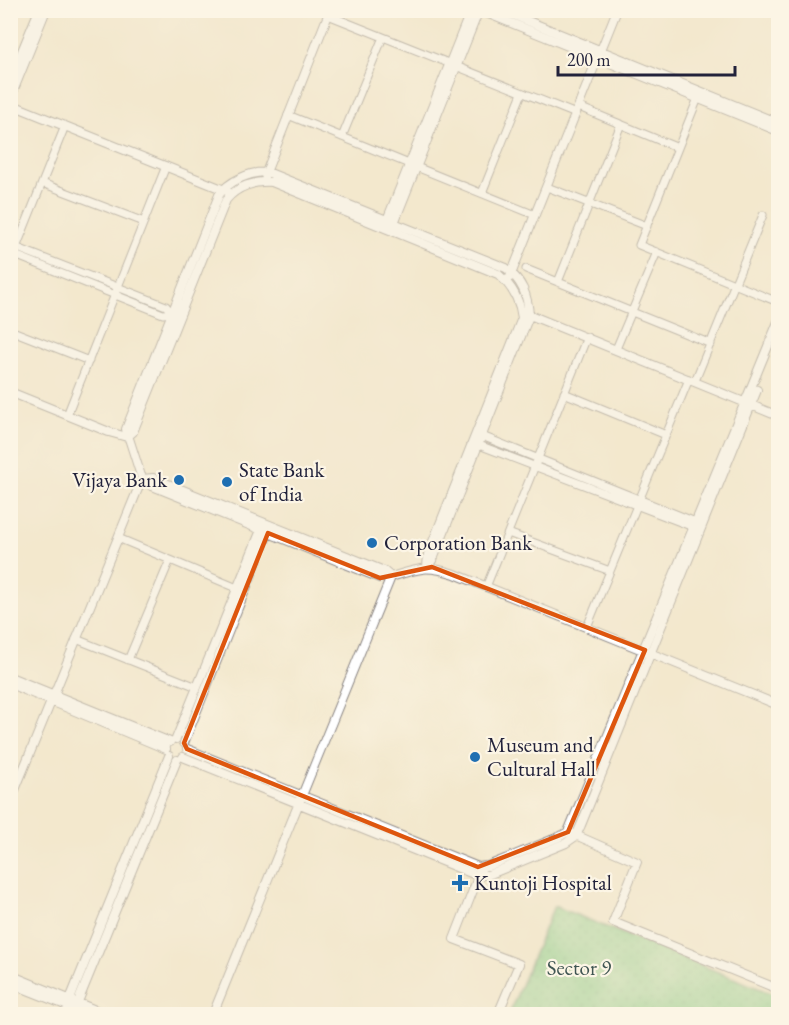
<svg xmlns="http://www.w3.org/2000/svg" width="789" height="1025" viewBox="0 0 789 1025" font-family="'EB Garamond',serif">
<style>
.park{fill:url(#park-dots);stroke:#547863;stroke-width:1.5}
.lines{fill:none;stroke-linecap:round;stroke-linejoin:round}
.minor-casing{stroke:#8a8584;stroke-width:9}
.tertiary-casing{stroke:#8a8584;stroke-width:10}
.minor{stroke:#fff;stroke-width:7}
.tertiary{stroke:#fff;stroke-width:8}
.marked{fill:none;stroke:#de560e;stroke-width:4.5;stroke-linejoin:round}
.poi-dot{fill:#1f6fb2;stroke:#fcf5e5;stroke-width:2}
.labels{text-anchor:middle;stroke-width:4.5;stroke-linejoin:round;paint-order:stroke}
.poi-label{font-size:21px;fill:#22223b;stroke:#fcf5e5;text-anchor:start}
.park-label{font-size:21px;fill:#405653;stroke:#fcf5e5}
</style>
<defs>
<pattern id="park-dots" width="8" height="8" patternUnits="userSpaceOnUse" patternTransform="scale(1.5)"><rect width="8" height="8" fill="#87cf8b"/><path d="M2 2h.1M6 6h.1" fill="none" stroke="#74b179" stroke-width="1.8" stroke-linecap="round"/></pattern>
</defs>
<rect width="100%" height="100%" fill="#fcf5e5"/>
<filter id="ink" filterUnits="userSpaceOnUse"><feTurbulence type="fractalNoise" baseFrequency=".0167" numOctaves="2"/><feDisplacementMap in="SourceGraphic" scale="12" xChannelSelector="R" yChannelSelector="G"/><feConvolveMatrix kernelMatrix="1 2 1 2 8 2 1 2 1" color-interpolation-filters="sRGB"/></filter>
<filter id="wash" filterUnits="userSpaceOnUse"><feTurbulence type="fractalNoise" baseFrequency=".008" numOctaves="4" result="noise"/><feDisplacementMap in="SourceGraphic" scale="24" xChannelSelector="R" yChannelSelector="G"/><feGaussianBlur stdDeviation="1.35" result="paint"/><feColorMatrix in="noise" values="0 0 0 0 0 0 0 0 0 0 0 0 0 0 0 0 0 1.4 0 .05"/><feComposite in="paint" operator="in"/></filter>
<g filter="url(#wash)">
<rect width="100%" height="100%" fill="#f3e8cd"/>
<path class="park" d="M 554,906 L 778,996 L 778,1014 L 509,1014 Z"/>
</g>
<g filter="url(#ink)">
<g class="lines">
<g class="minor-casing">
<path id="minor" d="M 328,15 L 576,114
M 698,98 L 639,245 L 778,302
M 579,107 L 678,148
M 288,115 L 535,215
M 342,137 L 383,37
M 42,183 L 144,222
M 547,187 L 647,226
M 482,193 L 522,93
M 10,245 L 166,306 L 172,313
M 10,253 L 163,314 L 172,313
M 10,263 L 65,126
M 526,269 L 711,344
M 558,282 L 621,124
M 10,330 L 89,361
M 616,349 L 657,252
M 695,381 L 763,215
M 564,393 L 666,435
M 67,415 L 166,166
M 482,436 L 698,523
M 479,445 L 696,528
M 508,533 L 610,571
M 118,538 L 237,588
M 486,587 L 587,337
M 587,627 L 689,379
M 76,639 L 197,687
M 128,660 L 170,560"/>
</g>
<g class="tertiary-casing">
<path id="tertiary" d="M 501,10 L 778,123
M 10,80 L 39,10
M 10,99 L 46,10
M 10,104 L 227,191
M 265,175 L 330,10
M 386,226 L 387,220 L 471,10
M 389,227 L 394,223 L 479,10 L 778,131
M 510,277 L 617,10
M 525,313 L 778,416
M 10,392 L 109,432 L 127,437
M 127,437 L 133,432 L 226,200 C 237,186 255,181 272,182 L 498,274 C 512,286 520,300 522,318 L 428,554 L 427,567
M 153,478 L 384,571 L 391,577 L 380,578 L 150,485 L 142,479 Z
M 10,677 L 170,742
M 10,684 L 166,749
M 176,739 L 261,530 L 264,526
M 184,743 L 268,533 L 268,530
M 187,749 L 478,867 L 488,866 L 559,837 L 568,832 L 778,322
M 183,757 L 476,875 L 488,875 L 566,843 L 576,836 L 581,825 L 757,390
M 10,802 L 142,479 L 126,429 L 219,195 C 229,181 249,172 267,172 L 506,268 C 522,281 528,295 529,316 L 434,557 L 427,568
M 571,833 L 637,862 L 613,922 L 778,989
M 481,870 L 454,939 L 519,964 L 498,1014
M 10,975 L 105,1014
M 10,983 L 88,1014
M 64,1014 L 169,756
M 73,1014 L 177,760
M 213,1014 L 391,577 C 419,568 426,565 455,574 L 778,705"/>
</g>
<use href="#minor" class="minor"/>
<use href="#tertiary" class="tertiary"/>
</g>
</g>
<path d="M0 0H789V1025H0ZM 268,533 L 380,578 L 432,567 L 645,650 L 568,832 L 478,867 L 187,749 L 184,743 Z" fill="#f3e8cd" fill-opacity=".55" fill-rule="evenodd"/>
<path class="marked" d="M 268,533 L 380,578 L 432,567 L 645,650 L 568,832 L 478,867 L 187,749 L 184,743 Z"/>
<g class="poi-dot">
<circle cx="179" cy="480" r="6"/>
<circle cx="227" cy="482" r="6"/>
<circle cx="372" cy="543" r="6"/>
<circle cx="475" cy="757" r="6"/>
<path d="M457 874h6v6h6v6h-6v6h-6v-6h-6v-6h6z"/>
</g>
<g class="labels">
<g class="poi-label">
<text x="239" y="477">State Bank<tspan x="239" dy="24">of India</tspan></text>
<text x="167" y="487" text-anchor="end">Vijaya Bank</text>
<text x="384" y="550">Corporation Bank</text>
<text x="487" y="752">Museum and<tspan x="487" dy="24">Cultural Hall</tspan></text>
<text x="474" y="890">Kuntoji Hospital</text>
</g>
<g class="park-label">
<text x="579" y="975">Sector 9</text>
</g>
</g>
<rect width="789" height="1025" fill="none" stroke="#fcf5e5" stroke-width="36"/>
<path d="M558 66v9h177v-9" fill="none" stroke="#22223b" stroke-width="3"/>
<text x="567" y="66" font-size="18" fill="#22223b" stroke="#fcf5e5" stroke-width="4.5" paint-order="stroke">200 m</text>
</svg>
